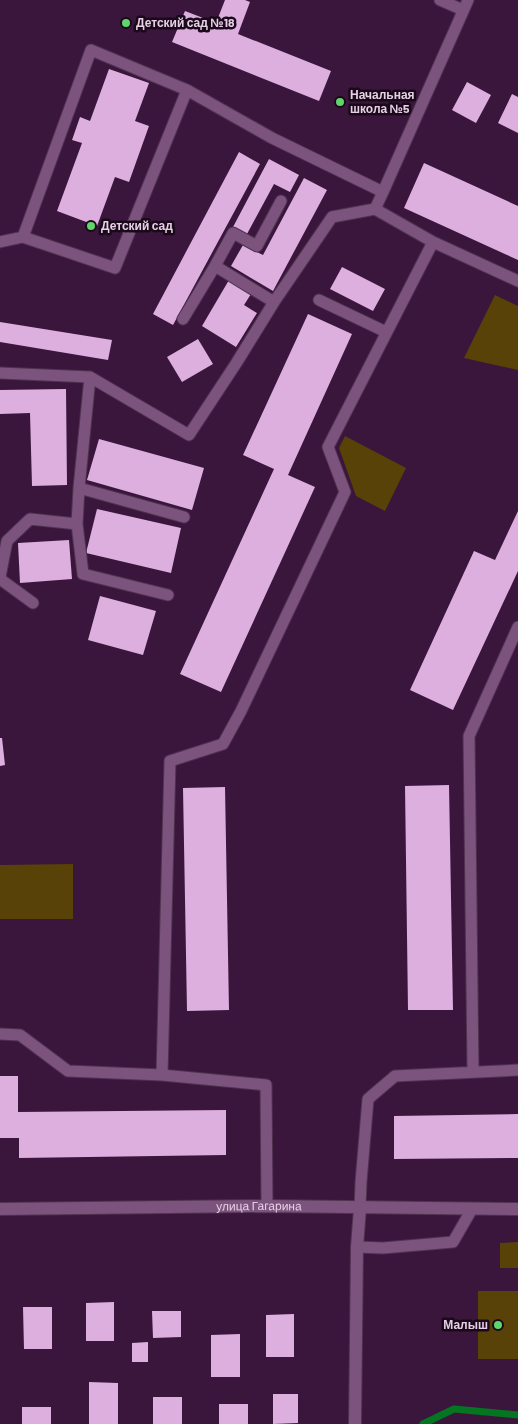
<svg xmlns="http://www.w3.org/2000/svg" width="518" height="1424" viewBox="0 0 518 1424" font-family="Barlow,sans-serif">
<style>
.green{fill:#594207}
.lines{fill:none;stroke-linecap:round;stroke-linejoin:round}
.stream{stroke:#047520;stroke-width:7}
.building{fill:#ddafde}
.lane-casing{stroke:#503251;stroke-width:13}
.street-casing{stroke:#503251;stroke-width:14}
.lane{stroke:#7b537d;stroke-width:11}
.street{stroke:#7b537d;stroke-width:12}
.poi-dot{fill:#60d56b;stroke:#190919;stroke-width:2}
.labels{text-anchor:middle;stroke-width:5;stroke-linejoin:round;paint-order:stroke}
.poi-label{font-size:12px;font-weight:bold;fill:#e7cfe7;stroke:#190919;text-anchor:start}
.street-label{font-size:12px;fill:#e7cfe7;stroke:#190919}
</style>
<rect width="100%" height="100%" fill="#3a163c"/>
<path class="green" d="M 495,295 L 518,306 L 518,370 L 464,358 Z
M 345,436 L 406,468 L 385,511 L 356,496 L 339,448 Z
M 73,864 L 73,919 L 0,919 L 0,865 Z
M 518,1242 L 518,1268 L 500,1268 L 500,1243 Z
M 478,1291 L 518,1291 L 518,1359 L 478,1359 Z"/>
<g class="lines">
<path class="stream" d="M 423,1424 L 454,1409 L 518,1415"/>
</g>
<path class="building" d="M 225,0 L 245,0 L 250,2 L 238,34 L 331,71 L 319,101 L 172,42 L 185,11 L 216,23 Z
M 109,69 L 149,83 L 135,121 L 149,126 L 129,182 L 115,177 L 97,226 L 57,211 L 82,143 L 72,140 L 80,117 L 90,121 Z
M 467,82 L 491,95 L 476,123 L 452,110 Z
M 512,94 L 518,97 L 518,133 L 498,123 Z
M 239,152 L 260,164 L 173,325 L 153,314 Z
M 269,159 L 299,175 L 290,192 L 274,184 L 247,234 L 233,227 Z
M 424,163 L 518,206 L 518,260 L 404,208 Z
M 304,178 L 327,190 L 273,291 L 231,266 L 243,245 L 263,255 Z
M 342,267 L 385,289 L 373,311 L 330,289 Z
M 229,280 L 251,294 L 244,305 L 257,313 L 236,347 L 202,326 Z
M 308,314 L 352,334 L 288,475 L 315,487 L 221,692 L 180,674 L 274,469 L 243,455 Z
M 0,322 L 112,340 L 108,360 L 0,342 Z
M 198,339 L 213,364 L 182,382 L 167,357 Z
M 66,389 L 67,485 L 32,486 L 30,413 L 0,414 L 0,390 Z
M 99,439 L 204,468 L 192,510 L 87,480 Z
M 97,509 L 181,528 L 171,573 L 86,553 Z
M 518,511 L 518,571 L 453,710 L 410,690 L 474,551 L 495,560 Z
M 69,540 L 72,579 L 20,583 L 18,543 Z
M 100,596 L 156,611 L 143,655 L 88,640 Z
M 0,738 L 2,738 L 5,765 L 0,766 Z
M 449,785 L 453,1010 L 408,1010 L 405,786 Z
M 225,787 L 229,1010 L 187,1011 L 183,788 Z
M 0,1076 L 18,1076 L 18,1112 L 226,1110 L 226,1155 L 19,1158 L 19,1138 L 0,1138 Z
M 518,1114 L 518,1158 L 394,1159 L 394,1116 Z
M 114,1302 L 114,1341 L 86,1341 L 86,1303 Z
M 23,1307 L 52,1307 L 52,1349 L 24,1349 Z
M 152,1311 L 181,1311 L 181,1337 L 153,1338 Z
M 294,1314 L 294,1357 L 266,1357 L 266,1315 Z
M 240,1334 L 240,1377 L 211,1377 L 211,1335 Z
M 148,1342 L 148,1362 L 132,1362 L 132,1343 Z
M 89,1382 L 118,1383 L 118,1424 L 89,1424 Z
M 273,1394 L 298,1394 L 298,1423 L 273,1424 Z
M 153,1397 L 182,1397 L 182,1424 L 153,1424 Z
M 219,1404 L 248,1404 L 248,1424 L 219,1424 Z
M 22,1407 L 51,1407 L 51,1424 L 22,1424 Z"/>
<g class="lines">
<g class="lane-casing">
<path id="lane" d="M 440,0 L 463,10
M 375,209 L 433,242
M 23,237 L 91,50 L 187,90 L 272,138 L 383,192 L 468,0
M 0,242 L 23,237 L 115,268 L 187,90
M 215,266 L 233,233 L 257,246 L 281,201
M 319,300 L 386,332
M 183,319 L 215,266 L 274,302
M 0,373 L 90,377 L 189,435 L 237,362 L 274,302 L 332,217 L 375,209 L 383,192
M 90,377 L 79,488 L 77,524 L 83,574 L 168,595
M 79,488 L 184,517
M 0,577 L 7,541 L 30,519 L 77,524
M 0,579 L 33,603
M 0,1034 L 20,1035 L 68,1071 L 162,1075
M 473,1072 L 469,736 L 518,627
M 267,1206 L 266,1085 L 162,1075 L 170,761 L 223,744 L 241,711 L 345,492 L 328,447 L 433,242 L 518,281
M 360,1208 L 361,1182 L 368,1099 L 395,1076 L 518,1070
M 357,1247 L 383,1248 L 453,1242 L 472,1209"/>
</g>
<g class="street-casing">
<g id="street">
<path id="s1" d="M 0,1209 L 267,1206 L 518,1209"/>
<path d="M 355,1424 L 357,1247 L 360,1208"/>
</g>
</g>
<use href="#lane" class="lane"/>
<use href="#street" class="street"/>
</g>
<g class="poi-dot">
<circle cx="126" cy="23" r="5"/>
<circle cx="340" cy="102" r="5"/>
<circle cx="91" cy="226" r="5"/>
<circle cx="498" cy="1325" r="5"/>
</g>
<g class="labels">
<g class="poi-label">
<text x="136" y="27">Детский сад №18</text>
<text x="350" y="99">Начальная<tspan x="350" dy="14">школа №5</tspan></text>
<text x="101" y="230">Детский сад</text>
<text x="488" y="1329" text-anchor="end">Малыш</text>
</g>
<g class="street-label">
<text dy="4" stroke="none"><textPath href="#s1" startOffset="259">улица Гагарина</textPath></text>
</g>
</g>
</svg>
